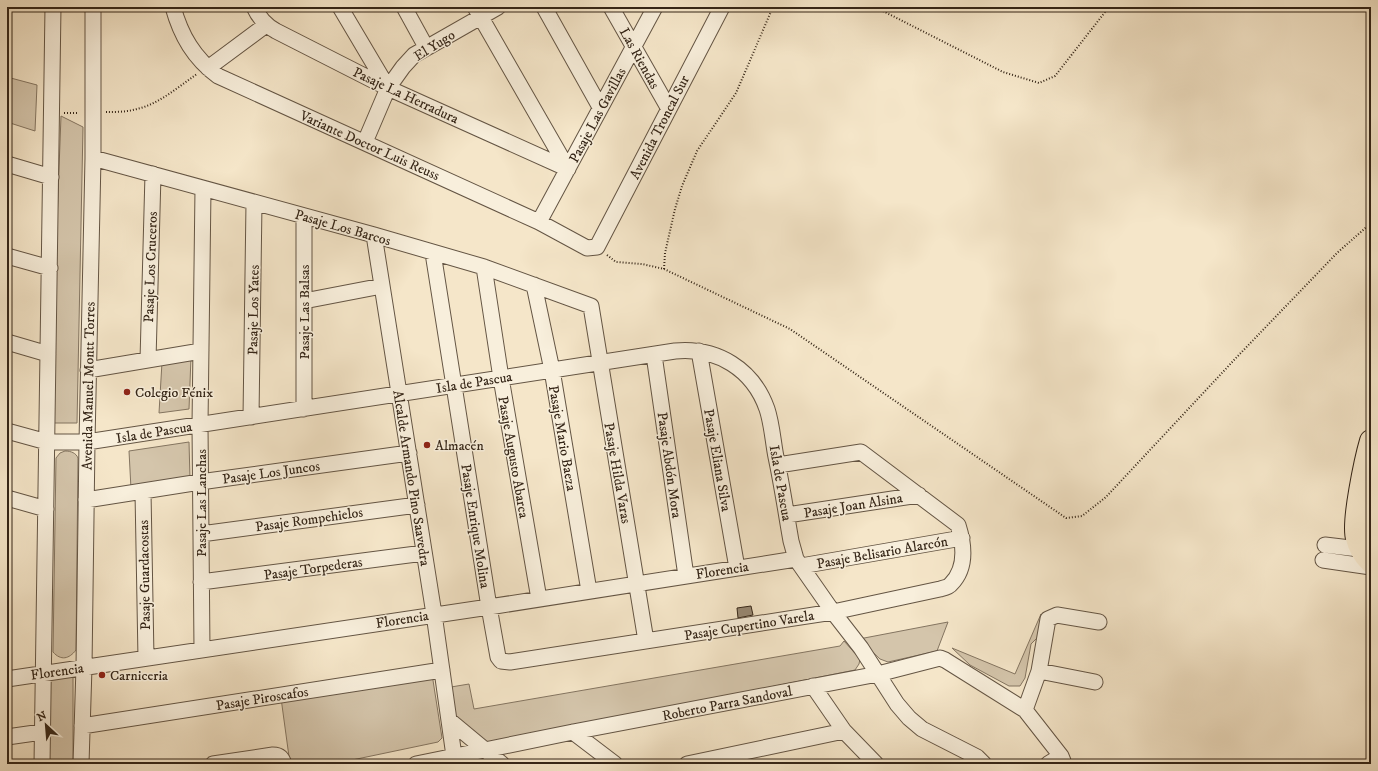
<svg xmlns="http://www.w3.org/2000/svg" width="1378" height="771" viewBox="0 0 1378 771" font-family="'IM FELL DW Pica',serif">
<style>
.green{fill:#d4c5ab;stroke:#847561}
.building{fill:#988974;stroke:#342517}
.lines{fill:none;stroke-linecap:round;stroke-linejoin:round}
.minor-casing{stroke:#645544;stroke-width:17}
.highway-casing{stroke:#342517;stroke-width:24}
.path{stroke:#342517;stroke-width:2;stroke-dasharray:1 2;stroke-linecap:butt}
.minor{stroke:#f8efdc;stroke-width:15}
.highway{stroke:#f5e6c9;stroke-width:22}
.poi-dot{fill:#8f2418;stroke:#f8efdc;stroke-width:1.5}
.labels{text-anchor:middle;stroke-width:3;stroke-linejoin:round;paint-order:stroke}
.street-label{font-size:14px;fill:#342517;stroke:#f8efdc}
.poi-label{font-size:14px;fill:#342517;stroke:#f8efdc;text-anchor:start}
</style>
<rect width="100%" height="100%" fill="#f5e6c9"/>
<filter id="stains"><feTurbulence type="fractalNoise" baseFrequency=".005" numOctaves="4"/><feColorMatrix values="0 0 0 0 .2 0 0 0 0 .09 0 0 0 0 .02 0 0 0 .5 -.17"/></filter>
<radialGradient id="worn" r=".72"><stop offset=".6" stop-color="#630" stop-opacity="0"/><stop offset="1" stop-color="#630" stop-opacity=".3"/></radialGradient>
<path class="green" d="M 7,77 L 37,85 L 35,131 L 7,122 Z
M 61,116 L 83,127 L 77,423 L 53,423 L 55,275 Z
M 191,357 L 189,409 L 159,413 L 162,362 Z
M 189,442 L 190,479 L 131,489 L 129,451 Z
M 65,451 C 71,451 76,453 78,458 L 76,650 C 69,659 61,661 53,652 L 56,458 L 60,453 Z
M 1041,614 L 1039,636 L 1031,644 L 1025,678 L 1020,686 L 1009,686 L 970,665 L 952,648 L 1015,674 Z
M 948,622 L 937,651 L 888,662 L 880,659 L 859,639 Z
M 844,641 L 860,659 L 859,664 L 855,670 L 485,744 L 457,724 L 451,687 L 469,684 L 474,709 L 840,646 Z
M 69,673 L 73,678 L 73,764 L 47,764 L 49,680 Z
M 432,674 L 442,738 L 438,742 L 333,764 L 290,764 L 281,698 Z"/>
<path class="building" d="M 751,606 L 753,615 L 738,618 L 737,608 Z"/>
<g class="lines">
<g class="minor-casing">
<path id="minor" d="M 173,7 C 181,36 194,58 218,76 L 539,222 L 587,248 L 597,247 L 722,7
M 254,7 C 259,18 265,25 276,31 L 388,88 L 568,169
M 340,7 L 388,88
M 404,7 L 426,47
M 475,7 L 568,169
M 544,7 L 600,107
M 611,7 L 669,109
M 208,68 L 266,25
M 365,142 L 388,88 L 403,67 L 414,55 L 498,7
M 93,158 L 374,235 L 484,267 L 591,306 L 646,641
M 7,164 L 51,177
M 539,222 L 655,7
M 374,235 L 434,614 L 454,756
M 433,253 L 489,607 L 498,657 L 501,661 L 510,662 L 833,612 L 940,589 C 944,588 949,587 951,584 C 967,568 964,544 958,525 L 861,452 L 778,465
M 7,256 L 50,268
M 484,267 L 501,378 L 539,599
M 534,285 L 552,370 L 589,591
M 304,301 L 382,286
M 7,342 L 48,354
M 699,351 L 737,568
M 654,355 L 686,576
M 148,360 L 153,174
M 88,370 L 201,351
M 304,409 L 304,216
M 251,417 L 254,203
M 7,431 L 47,442 L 87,442 L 675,351 C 717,347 753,369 767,409 C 772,424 773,442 776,457 C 782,485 786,513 791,541 L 796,559 L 833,612 L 861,648 L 897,704 L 909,718 L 922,729 L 977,757 L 984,764
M 143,492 L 146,658
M 7,498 L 46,509
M 86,500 L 200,482 L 409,453
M 787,515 L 919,495
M 201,534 L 417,505
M 1325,545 L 1367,550
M 1323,560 L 1371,567
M 801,566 L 962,538
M 201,582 L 424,553
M 202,650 L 200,425 L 203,189
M 1039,671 L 1095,682
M 7,679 L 489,607 L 796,559
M 813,686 L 844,731 L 876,764
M 1025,710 L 1039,671 L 1048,619 L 1057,615 L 1099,622
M 449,720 L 502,764
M 82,726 L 442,670
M 573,732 L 615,764
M 7,737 L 42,732
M 42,764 L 53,7
M 81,764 L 84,667 L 87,442 L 93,158 L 93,7
M 213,764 L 273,755 C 280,755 282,758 284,764
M 416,764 L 573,732 L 878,674 L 940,658 L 945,660 L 1025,710 L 1061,756 L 1063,761 L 1062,764
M 687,764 L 844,731
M 1048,764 L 1061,756"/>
</g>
<g class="highway-casing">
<path id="highway" d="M 1371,441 C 1366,458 1352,523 1357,538 C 1359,547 1365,556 1371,562"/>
</g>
<path class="path" d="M 875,7 L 1003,72 L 1039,83 L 1055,76 L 1109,7
M 106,112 C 116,112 127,112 137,109 C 159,104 178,87 197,74
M 64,113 L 79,113
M 607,255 L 616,262 L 642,264 L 664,269 L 790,329 L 1066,518 L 1082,516 L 1106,497 L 1235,359 L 1337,253 L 1371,223
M 664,269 L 665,253 L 675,209 L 682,186 L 697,151 L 736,93 L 773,7"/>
<use href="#minor" class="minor"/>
<use href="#highway" class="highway"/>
</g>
<g class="poi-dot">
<circle cx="127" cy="392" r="4"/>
<circle cx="427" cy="445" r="4"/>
<circle cx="102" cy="675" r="4"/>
</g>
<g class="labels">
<g class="street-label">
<text transform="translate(434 45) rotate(-32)" y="5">El Yugo</text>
<text transform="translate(640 58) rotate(61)" y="5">Las Riendas</text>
<text transform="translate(406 95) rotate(25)" y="5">Pasaje La Herradura</text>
<text transform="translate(597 115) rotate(-62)" y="5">Pasaje Las Gavillas</text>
<text transform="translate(659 127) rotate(-63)" y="5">Avenida Troncal Sur</text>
<text transform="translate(370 145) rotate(24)" y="5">Variante Doctor Luis Reuss</text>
<text transform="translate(343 227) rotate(16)" y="5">Pasaje Los Barcos</text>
<text transform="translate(150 267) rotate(-88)" y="5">Pasaje Los Cruceros</text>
<text transform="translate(253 310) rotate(-89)" y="5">Pasaje Los Yates</text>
<text transform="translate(304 312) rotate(-90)" y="5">Pasaje Las Balsas</text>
<text transform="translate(474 382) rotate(-9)" y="5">Isla de Pascua</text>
<text transform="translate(88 386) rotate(-89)" y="5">Avenida Manuel Montt Torres</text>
<text transform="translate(154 432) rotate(-9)" y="5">Isla de Pascua</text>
<text transform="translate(563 438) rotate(80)" y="5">Pasaje Mario Baeza</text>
<text transform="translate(514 457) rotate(80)" y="5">Pasaje Augusto Abarca</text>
<text transform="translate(718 460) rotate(80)" y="5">Pasaje Eliana Silva</text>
<text transform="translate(670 465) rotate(82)" y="5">Pasaje Abdón Mora</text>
<text transform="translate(271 472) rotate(-8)" y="5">Pasaje Los Juncos</text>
<text transform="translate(618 473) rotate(80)" y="5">Pasaje Hilda Varas</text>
<text transform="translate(412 478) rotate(81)" y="5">Alcalde Armando Pino Saavedra</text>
<text transform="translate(781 483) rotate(80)" y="5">Isla de Pascua</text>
<text transform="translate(201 503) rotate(-90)" y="5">Pasaje Las Lanchas</text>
<text transform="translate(853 505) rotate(-9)" y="5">Pasaje Joan Alsina</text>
<text transform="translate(309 519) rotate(-8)" y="5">Pasaje Rompehielos</text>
<text transform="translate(476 526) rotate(81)" y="5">Pasaje Enrique Molina</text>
<text transform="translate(882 552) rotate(-10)" y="5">Pasaje Belisario Alarcón</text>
<text transform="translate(313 568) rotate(-8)" y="5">Pasaje Torpederas</text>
<text transform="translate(722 570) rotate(-9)" y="5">Florencia</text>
<text transform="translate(144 575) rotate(-91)" y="5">Pasaje Guardacostas</text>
<text transform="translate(402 619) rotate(-9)" y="5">Florencia</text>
<text transform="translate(749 625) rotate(-9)" y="5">Pasaje Cupertino Varela</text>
<text transform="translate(57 671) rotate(-8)" y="5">Florencia</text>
<text transform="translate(262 698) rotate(-9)" y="5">Pasaje Piroscafos</text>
<text transform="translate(727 703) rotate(-11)" y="5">Roberto Parra Sandoval</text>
</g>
<g class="poi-label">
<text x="135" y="397">Colegio Fénix</text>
<text x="435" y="450">Almacén</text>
<text x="110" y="680">Carniceria</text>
</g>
</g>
<rect width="1378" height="771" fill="none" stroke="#f5e6c9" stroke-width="24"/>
<rect x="8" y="8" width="1362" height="755" fill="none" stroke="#342517" stroke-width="2"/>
<rect x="12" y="12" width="1354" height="747" fill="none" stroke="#342517"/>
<g transform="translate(46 725) rotate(334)" stroke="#f8efdc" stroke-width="3" paint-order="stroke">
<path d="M0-3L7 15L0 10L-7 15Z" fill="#342517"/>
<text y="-6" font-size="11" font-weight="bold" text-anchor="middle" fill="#342517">N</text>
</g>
<rect width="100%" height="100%" filter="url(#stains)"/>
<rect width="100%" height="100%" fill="url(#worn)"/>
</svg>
